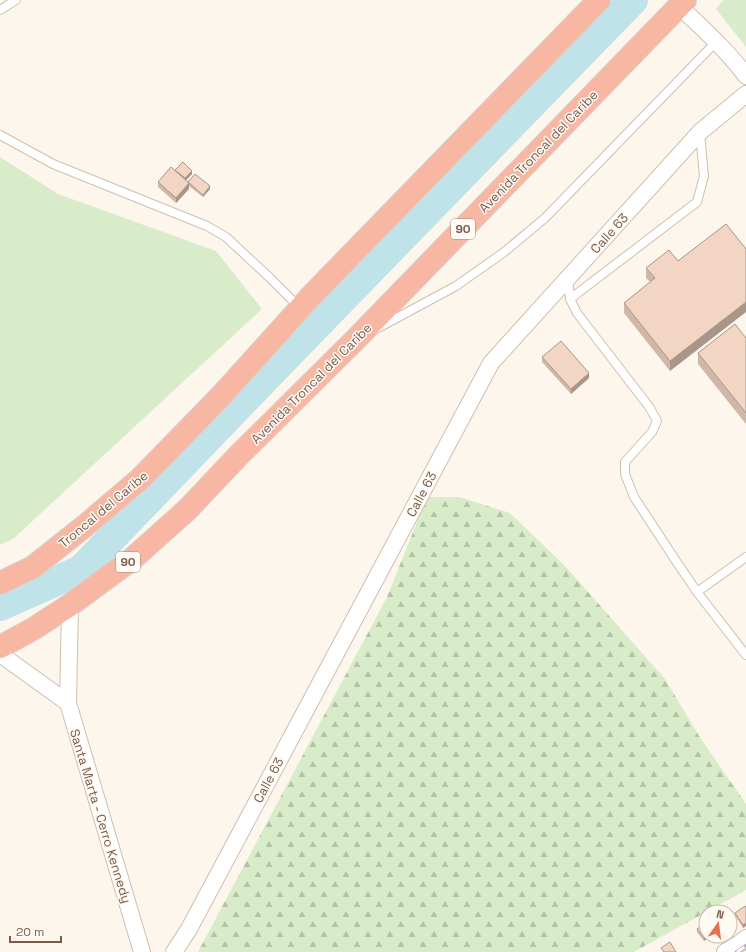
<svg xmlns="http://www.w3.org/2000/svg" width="746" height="952" viewBox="0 0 746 952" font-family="'Space Grotesk',sans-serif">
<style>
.grass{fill:#d8ecc9}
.forest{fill:url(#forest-firs)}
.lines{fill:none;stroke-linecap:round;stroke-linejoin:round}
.river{stroke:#bfe3e8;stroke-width:30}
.lane-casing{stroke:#d1beb0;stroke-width:10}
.street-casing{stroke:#d1beb0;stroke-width:18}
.highway-casing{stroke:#dad1cd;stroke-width:24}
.lane{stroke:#fff;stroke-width:8}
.street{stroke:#fff;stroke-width:16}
.highway{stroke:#f7b7a3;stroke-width:22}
.rail-casing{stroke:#b9a8c9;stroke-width:4.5}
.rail{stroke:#fffaf3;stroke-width:3;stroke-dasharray:9;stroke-linecap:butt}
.wall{fill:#d1b7a8}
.shaded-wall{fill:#aa9588}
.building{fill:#f3d5c3;stroke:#aa9588}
.labels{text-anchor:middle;stroke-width:3;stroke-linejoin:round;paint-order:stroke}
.shield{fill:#fffaf3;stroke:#a28b7f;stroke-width:1}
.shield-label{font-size:12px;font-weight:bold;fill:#7a5c4d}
.street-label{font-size:13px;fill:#7a5c4d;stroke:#fffaf3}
</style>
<defs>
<pattern id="forest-firs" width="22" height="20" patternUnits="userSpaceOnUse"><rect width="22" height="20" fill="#d8ecc9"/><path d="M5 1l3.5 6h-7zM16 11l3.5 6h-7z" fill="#b4c2a5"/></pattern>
</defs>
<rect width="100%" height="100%" fill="#fdf6ec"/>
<path class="grass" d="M 723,0 L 746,0 L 746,47 L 716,9 Z
M 0,157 L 58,194 L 216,251 L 262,309 L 13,539 L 0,545 Z"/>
<path class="forest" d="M 427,497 L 459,497 L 510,513 L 565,566 L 665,679 L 701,739 L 746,804 L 746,890 L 634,952 L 198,952 L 387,597 Z"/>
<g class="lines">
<path class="river" d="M 0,606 L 81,570 L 279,364 L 633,0"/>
<g class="lane-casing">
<path id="lane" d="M 0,10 L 16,0
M 0,135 L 53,164 L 207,226 L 226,237 L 270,278 L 300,308
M 568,279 L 570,299 L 577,313 L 650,408 L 657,421 L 652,432 L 625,462 L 625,474 L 634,497 L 676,561 L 697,592 L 746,655
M 570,299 L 697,202 L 704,176 L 700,133
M 378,328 L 456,286 L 503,253 L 545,218 L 716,42
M 697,592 L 746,557"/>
</g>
<g class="street-casing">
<path id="street" d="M 679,6 C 702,28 727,50 746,76
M 70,605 L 68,703 L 142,952
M 0,654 L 68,703
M 174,952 L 189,929 L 491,363 L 700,132 L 746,94
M 725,952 L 740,943 L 746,938"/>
</g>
<g class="highway-casing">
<path id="highway" d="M 0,583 L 33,567 L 86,525 L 141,478 L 220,397 L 312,295 L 599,0
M 0,647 L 33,629 L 70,605 L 131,560 L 187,510 L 238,456 L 356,339 L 685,0"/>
</g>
<use href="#lane" class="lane"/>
<use href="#street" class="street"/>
<use href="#highway" class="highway"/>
<g class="rail-casing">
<path id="rail" d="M 737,952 L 746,946"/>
</g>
<use href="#rail" class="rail"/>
</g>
<path class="wall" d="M 175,170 L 192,174 L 186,180 L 188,182 L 210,189 L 203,197 L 189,186 L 189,189 L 176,203 L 158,187 L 158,182 L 175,171 Z
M 678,261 L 670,371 L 624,313 L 624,303 L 650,282 L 646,278 L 646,268 Z
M 746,338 L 746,424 L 698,364 L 698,353 Z
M 542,357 L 589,378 L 571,394 L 542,362 Z
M 746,907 L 743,928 L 735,915 L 735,913 Z
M 706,923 L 704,941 L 697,932 L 697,929 Z"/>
<path class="shaded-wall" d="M 192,171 L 192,174 L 185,181 L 185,178 Z
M 189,183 L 189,189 L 176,203 L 176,198 Z
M 210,186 L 210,189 L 203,197 L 203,195 Z
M 746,302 L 746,312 L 670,371 L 670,361 Z
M 589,373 L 589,378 L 571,394 L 571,389 Z
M 746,923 L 746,926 L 743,928 L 743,925 Z
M 707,936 L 711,936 L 704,941 L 704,938 Z"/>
<path class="building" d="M 183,162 L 192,171 L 185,178 L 175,170 Z
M 171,167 L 189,183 L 176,198 L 158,182 Z
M 195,174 L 210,186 L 203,195 L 188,182 Z
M 726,224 L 746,249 L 746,302 L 670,361 L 624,303 L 655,278 L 646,268 L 669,250 L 678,261 Z
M 735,324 L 746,338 L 746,413 L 698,353 Z
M 561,341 L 589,373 L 571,389 L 542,357 Z
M 745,906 L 746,907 L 746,923 L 743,925 L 735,913 Z
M 706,923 L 706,936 L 707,936 L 704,938 L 697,929 Z
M 670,942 L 676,952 L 664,952 L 661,948 Z"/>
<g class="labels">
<g class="shield">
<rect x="451" y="219" width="24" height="20" rx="3"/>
<rect x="116" y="552" width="24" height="20" rx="3"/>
</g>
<g class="shield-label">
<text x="463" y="233">90</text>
<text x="128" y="566">90</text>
</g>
<g class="street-label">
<text transform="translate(538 151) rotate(-46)" y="5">Avenida Troncal del Caribe</text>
<text transform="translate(609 233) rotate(-48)" y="5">Calle 63</text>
<text transform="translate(311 383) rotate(-45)" y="5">Avenida Troncal del Caribe</text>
<text transform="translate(421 494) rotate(-62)" y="5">Calle 63</text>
<text transform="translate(103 509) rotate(-40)" y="5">Troncal del Caribe</text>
<text transform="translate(268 780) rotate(-62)" y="5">Calle 63</text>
<text transform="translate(101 816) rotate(73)" y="5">Santa Marta - Cerro Kennedy</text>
</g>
</g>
<g transform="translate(718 924) rotate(14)"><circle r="19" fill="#fffaf3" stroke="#cabbb1"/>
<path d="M0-3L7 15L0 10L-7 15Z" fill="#e76f51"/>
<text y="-6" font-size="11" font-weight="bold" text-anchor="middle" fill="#7a5c4d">N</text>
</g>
<path d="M10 936v6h51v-6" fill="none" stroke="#7a5c4d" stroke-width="2"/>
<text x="16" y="936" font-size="12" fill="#7a5c4d" stroke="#fffaf3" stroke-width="3" paint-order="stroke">20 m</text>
</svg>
